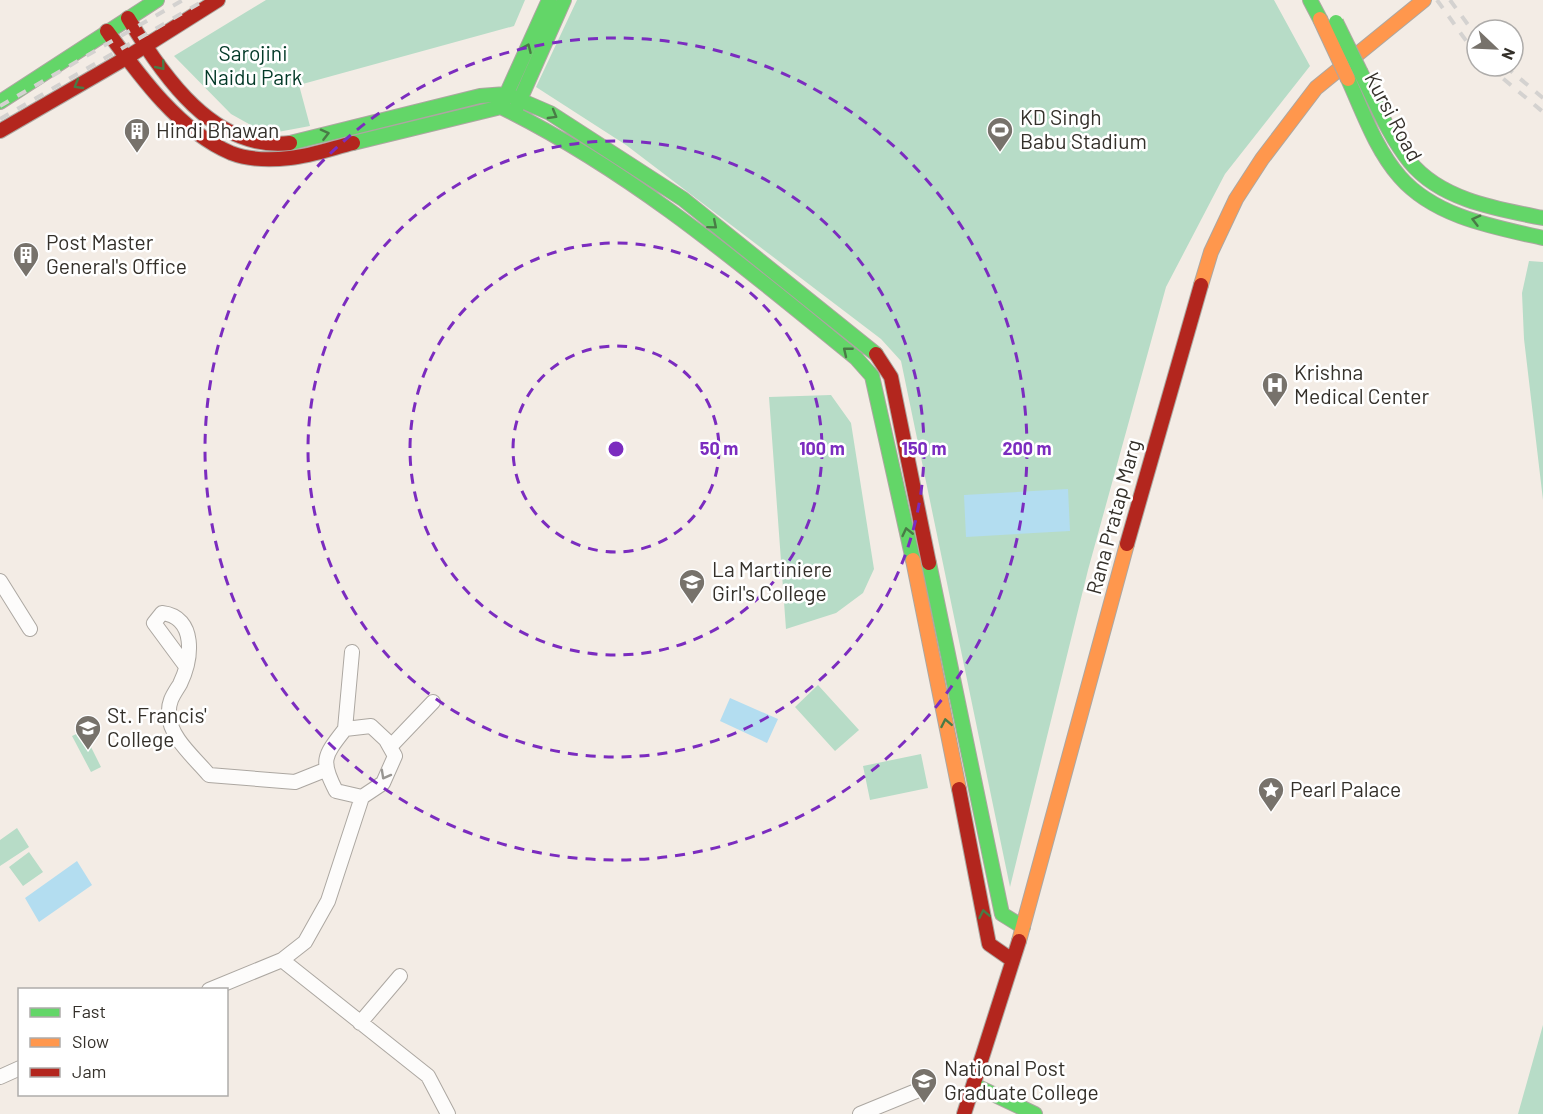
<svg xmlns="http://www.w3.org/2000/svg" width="1543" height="1114" viewBox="0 0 1543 1114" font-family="Barlow,sans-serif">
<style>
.green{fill:#b7dcc7}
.water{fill:#b3ddf0}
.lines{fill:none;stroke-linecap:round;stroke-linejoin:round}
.street-casing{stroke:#aca7a1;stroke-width:16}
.fast-casing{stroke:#aca7a1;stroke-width:16}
.slow-casing{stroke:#aca7a1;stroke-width:16}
.jam-casing{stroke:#aca7a1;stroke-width:16}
.street{stroke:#fdfcfb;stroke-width:14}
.fast{stroke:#63d668;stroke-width:14}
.slow{stroke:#ff974d;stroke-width:14}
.jam{stroke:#b3261e;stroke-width:14}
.rail{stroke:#d4d2d0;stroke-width:4;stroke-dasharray:10 10;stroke-linecap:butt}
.fast-bridge-casing{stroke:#aca7a1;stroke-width:16;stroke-linecap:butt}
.slow-bridge-casing{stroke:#aca7a1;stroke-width:16;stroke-linecap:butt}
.fast-bridge{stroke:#63d668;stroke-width:14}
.slow-bridge{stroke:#ff974d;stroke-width:14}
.oneway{stroke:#497b46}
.oneway2{stroke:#989692}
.ring{fill:none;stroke:#7b2cbf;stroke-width:3;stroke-dasharray:10 8}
.labels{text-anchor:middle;stroke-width:5;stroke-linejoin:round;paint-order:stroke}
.park-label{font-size:21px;fill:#023927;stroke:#fff}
.street-label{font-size:21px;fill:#34302a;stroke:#fff}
.poi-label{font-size:21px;fill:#34302a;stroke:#fff;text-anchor:start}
.centre{fill:#7b2cbf;stroke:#fff;stroke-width:3}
.ring-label{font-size:18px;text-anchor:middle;font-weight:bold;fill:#7b2cbf;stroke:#fff;stroke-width:5;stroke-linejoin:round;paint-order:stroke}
</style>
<rect width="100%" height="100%" fill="#f3ece5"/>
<path class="green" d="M 266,0 L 525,0 L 514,26 L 299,85 L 310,126 L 267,134 L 231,114 L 174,56 Z
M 577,0 L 1274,0 L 1310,66 L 1225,174 L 1166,287 L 1088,570 L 1010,887 L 901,361 L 881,339 L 626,145 L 536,87 Z
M 1529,261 L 1543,262 L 1543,500 L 1524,339 L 1522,293 Z
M 831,395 L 851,423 L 874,569 L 863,593 L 836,613 L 786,629 L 769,397 Z
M 818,685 L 859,730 L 835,751 L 795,707 Z
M 83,731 L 101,767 L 91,772 L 72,736 Z
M 921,754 L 928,788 L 870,800 L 863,766 Z
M 17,828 L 29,847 L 0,866 L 0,840 Z
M 29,852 L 43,872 L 23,886 L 9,867 Z
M 1543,1025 L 1543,1114 L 1518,1114 Z"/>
<path class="water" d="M 1068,489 L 1070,531 L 966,537 L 964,495 Z
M 730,698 L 778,719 L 767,743 L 720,721 Z
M 77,861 L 92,885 L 39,922 L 25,898 Z"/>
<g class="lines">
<g class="street-casing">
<path id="street" d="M 0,581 L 30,629
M 185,665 L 154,623 L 162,613 C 197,617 192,659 180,684 C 174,694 168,701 169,714 C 169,737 195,758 209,775 L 295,782 L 325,770
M 345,729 L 352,652
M 390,747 L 433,702
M 282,960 L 428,1076 L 448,1114
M 209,990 L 282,960 L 305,942 L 328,901 L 362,797 L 383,783 L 395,756 L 386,740 L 371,726 L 345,729 C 324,756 320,760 336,791 L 362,797
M 360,1023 L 400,976
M 0,1077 L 20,1068
M 860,1114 L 926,1087"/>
</g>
<g class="fast-casing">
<path id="fast" d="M 1310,0 L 1320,19
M 1361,73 C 1376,103 1389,136 1410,162 C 1441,200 1497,209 1543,218
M 1348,79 C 1363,112 1376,150 1400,177 C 1435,217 1494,227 1543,238
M 0,102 L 157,0
M 502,104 L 549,0
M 515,111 L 564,0
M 290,143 L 480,96 L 506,94 L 550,113 L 683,199 L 876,354
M 353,143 L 501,107 C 633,172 743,266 856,358 L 872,376 L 913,560
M 929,563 L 1002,914 L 1023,927
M 974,1085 L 1035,1114"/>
</g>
<g class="slow-casing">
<path id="slow" d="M 1201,285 L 1211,252 L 1236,199 L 1262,159 L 1316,88 L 1424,0
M 913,560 L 959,789
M 1019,941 L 1127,544"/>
</g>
<g class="jam-casing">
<path id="jam" d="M 128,18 C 162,75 214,152 290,143
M 107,31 C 139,75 179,131 231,153 C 249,160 272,160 290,158 C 311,156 333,148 353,143
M 0,131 L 126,58 L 218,0
M 876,354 L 891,377 L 929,563
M 1127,544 L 1201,285
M 959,789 L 989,944 L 1012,960
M 964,1114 L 1019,941"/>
</g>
<use href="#street" class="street"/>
<use href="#fast" class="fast"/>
<use href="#slow" class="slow"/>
<use href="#jam" class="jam"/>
<path class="rail" d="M 1437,0 L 1477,56
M 1450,0 L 1477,37
M 1488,66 L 1543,112
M 1505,66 L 1543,98
M 0,106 L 183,0
M 0,119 L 205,0"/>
<g class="fast-bridge-casing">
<path id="fast-bridge" d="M 1336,22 L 1361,73"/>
</g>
<g class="slow-bridge-casing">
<path id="slow-bridge" d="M 1320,19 L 1348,79"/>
</g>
<use href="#fast-bridge" class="fast-bridge"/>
<use href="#slow-bridge" class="slow-bridge"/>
</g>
<defs><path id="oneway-chevron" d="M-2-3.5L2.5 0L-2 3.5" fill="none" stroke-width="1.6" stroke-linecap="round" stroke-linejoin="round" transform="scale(1.5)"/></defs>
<g class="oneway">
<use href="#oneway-chevron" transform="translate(527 48) rotate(-66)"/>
<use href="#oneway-chevron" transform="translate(161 66) rotate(51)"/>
<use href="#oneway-chevron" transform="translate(78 85) rotate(150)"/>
<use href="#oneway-chevron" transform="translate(553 115) rotate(30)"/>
<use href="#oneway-chevron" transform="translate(325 134) rotate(-14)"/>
<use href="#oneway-chevron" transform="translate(1476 220) rotate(-165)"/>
<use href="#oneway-chevron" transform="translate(713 225) rotate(40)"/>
<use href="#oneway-chevron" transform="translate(847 351) rotate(-141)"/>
<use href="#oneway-chevron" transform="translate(907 532) rotate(-103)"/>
<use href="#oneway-chevron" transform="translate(946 723) rotate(-101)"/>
<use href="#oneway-chevron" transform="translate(984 914) rotate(-101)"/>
</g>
<use class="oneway2" href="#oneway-chevron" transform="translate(385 775) rotate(119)"/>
<g class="ring">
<circle cx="616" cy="449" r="103"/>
<circle cx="616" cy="449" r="206"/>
<circle cx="616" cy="449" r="308"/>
<circle cx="616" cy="449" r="411"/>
</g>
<defs>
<g id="stadium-pin" transform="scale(1.35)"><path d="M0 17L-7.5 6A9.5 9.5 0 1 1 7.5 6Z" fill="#77726b" stroke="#fff"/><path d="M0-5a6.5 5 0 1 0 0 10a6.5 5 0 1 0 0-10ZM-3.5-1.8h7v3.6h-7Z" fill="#fff"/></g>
<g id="building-pin" transform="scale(1.35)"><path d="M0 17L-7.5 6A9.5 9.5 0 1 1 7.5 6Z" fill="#77726b" stroke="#fff"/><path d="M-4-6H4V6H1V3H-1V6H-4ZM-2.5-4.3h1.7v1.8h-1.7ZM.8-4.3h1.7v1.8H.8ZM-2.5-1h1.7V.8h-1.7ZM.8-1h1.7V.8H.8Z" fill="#fff"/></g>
<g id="hospital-pin" transform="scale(1.35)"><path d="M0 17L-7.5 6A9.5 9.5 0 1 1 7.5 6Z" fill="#77726b" stroke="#fff"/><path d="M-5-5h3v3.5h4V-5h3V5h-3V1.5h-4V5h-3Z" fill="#fff"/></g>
<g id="school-pin" transform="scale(1.35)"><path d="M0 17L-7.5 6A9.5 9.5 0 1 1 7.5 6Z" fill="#77726b" stroke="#fff"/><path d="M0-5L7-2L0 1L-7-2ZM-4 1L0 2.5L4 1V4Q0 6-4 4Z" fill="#fff"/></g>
<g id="sight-pin" transform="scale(1.35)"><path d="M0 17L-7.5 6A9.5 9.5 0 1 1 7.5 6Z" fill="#77726b" stroke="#fff"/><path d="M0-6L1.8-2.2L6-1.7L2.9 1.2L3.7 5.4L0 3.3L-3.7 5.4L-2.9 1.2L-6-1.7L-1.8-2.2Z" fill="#fff"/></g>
<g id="university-pin" transform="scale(1.35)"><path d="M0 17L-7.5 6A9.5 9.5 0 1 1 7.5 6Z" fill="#77726b" stroke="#fff"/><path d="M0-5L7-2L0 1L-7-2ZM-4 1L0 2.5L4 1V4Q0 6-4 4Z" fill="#fff"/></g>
</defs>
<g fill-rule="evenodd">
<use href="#stadium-pin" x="1000" y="130"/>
<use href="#building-pin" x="137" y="131"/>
<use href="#building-pin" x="26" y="255"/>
<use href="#hospital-pin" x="1275" y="385"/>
<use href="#school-pin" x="692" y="582"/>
<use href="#school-pin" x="88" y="728"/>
<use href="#sight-pin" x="1271" y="790"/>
<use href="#university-pin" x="924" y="1081"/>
</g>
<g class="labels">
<g class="park-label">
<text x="253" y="61">Sarojini<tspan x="253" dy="24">Naidu Park</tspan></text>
</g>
<g class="street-label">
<text transform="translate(1393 117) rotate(62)" y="7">Kursi Road</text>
<text transform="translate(1114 517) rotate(-75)" y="7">Rana Pratap Marg</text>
</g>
<g class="poi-label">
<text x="1020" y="125">KD Singh<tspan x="1020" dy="24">Babu Stadium</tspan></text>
<text x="156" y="138">Hindi Bhawan</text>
<text x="46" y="250">Post Master<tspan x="46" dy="24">General's Office</tspan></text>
<text x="1294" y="380">Krishna<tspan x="1294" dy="24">Medical Center</tspan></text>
<text x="712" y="577">La Martiniere<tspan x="712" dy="24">Girl's College</tspan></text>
<text x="107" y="723">St. Francis'<tspan x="107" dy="24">College</tspan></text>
<text x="1290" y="797">Pearl Palace</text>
<text x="944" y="1076">National Post<tspan x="944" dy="24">Graduate College</tspan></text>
</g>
</g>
<circle cx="616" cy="449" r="9" class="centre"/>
<g class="ring-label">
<text x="719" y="455">50 m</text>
<text x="822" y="455">100 m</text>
<text x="924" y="455">150 m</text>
<text x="1027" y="455">200 m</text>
</g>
<rect x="18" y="988" width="210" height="108" fill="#ffffff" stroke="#aeacaa" stroke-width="1.5"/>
<rect x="30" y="1008" width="30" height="9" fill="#63d668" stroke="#aeacaa" stroke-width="1.5"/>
<text x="72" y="1018" font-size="18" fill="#34302a">Fast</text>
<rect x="30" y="1038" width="30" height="9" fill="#ff974d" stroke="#aeacaa" stroke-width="1.5"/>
<text x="72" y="1048" font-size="18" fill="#34302a">Slow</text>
<rect x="30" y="1068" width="30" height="9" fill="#b3261e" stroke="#aeacaa" stroke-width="1.5"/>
<text x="72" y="1078" font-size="18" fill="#34302a">Jam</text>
<g transform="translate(1495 48) rotate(113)"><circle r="28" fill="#ffffff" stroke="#aeacaa" stroke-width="1.5"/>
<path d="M0-4.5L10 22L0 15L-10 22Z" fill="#77726b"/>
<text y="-9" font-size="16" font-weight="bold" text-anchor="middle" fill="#34302a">N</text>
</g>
</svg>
